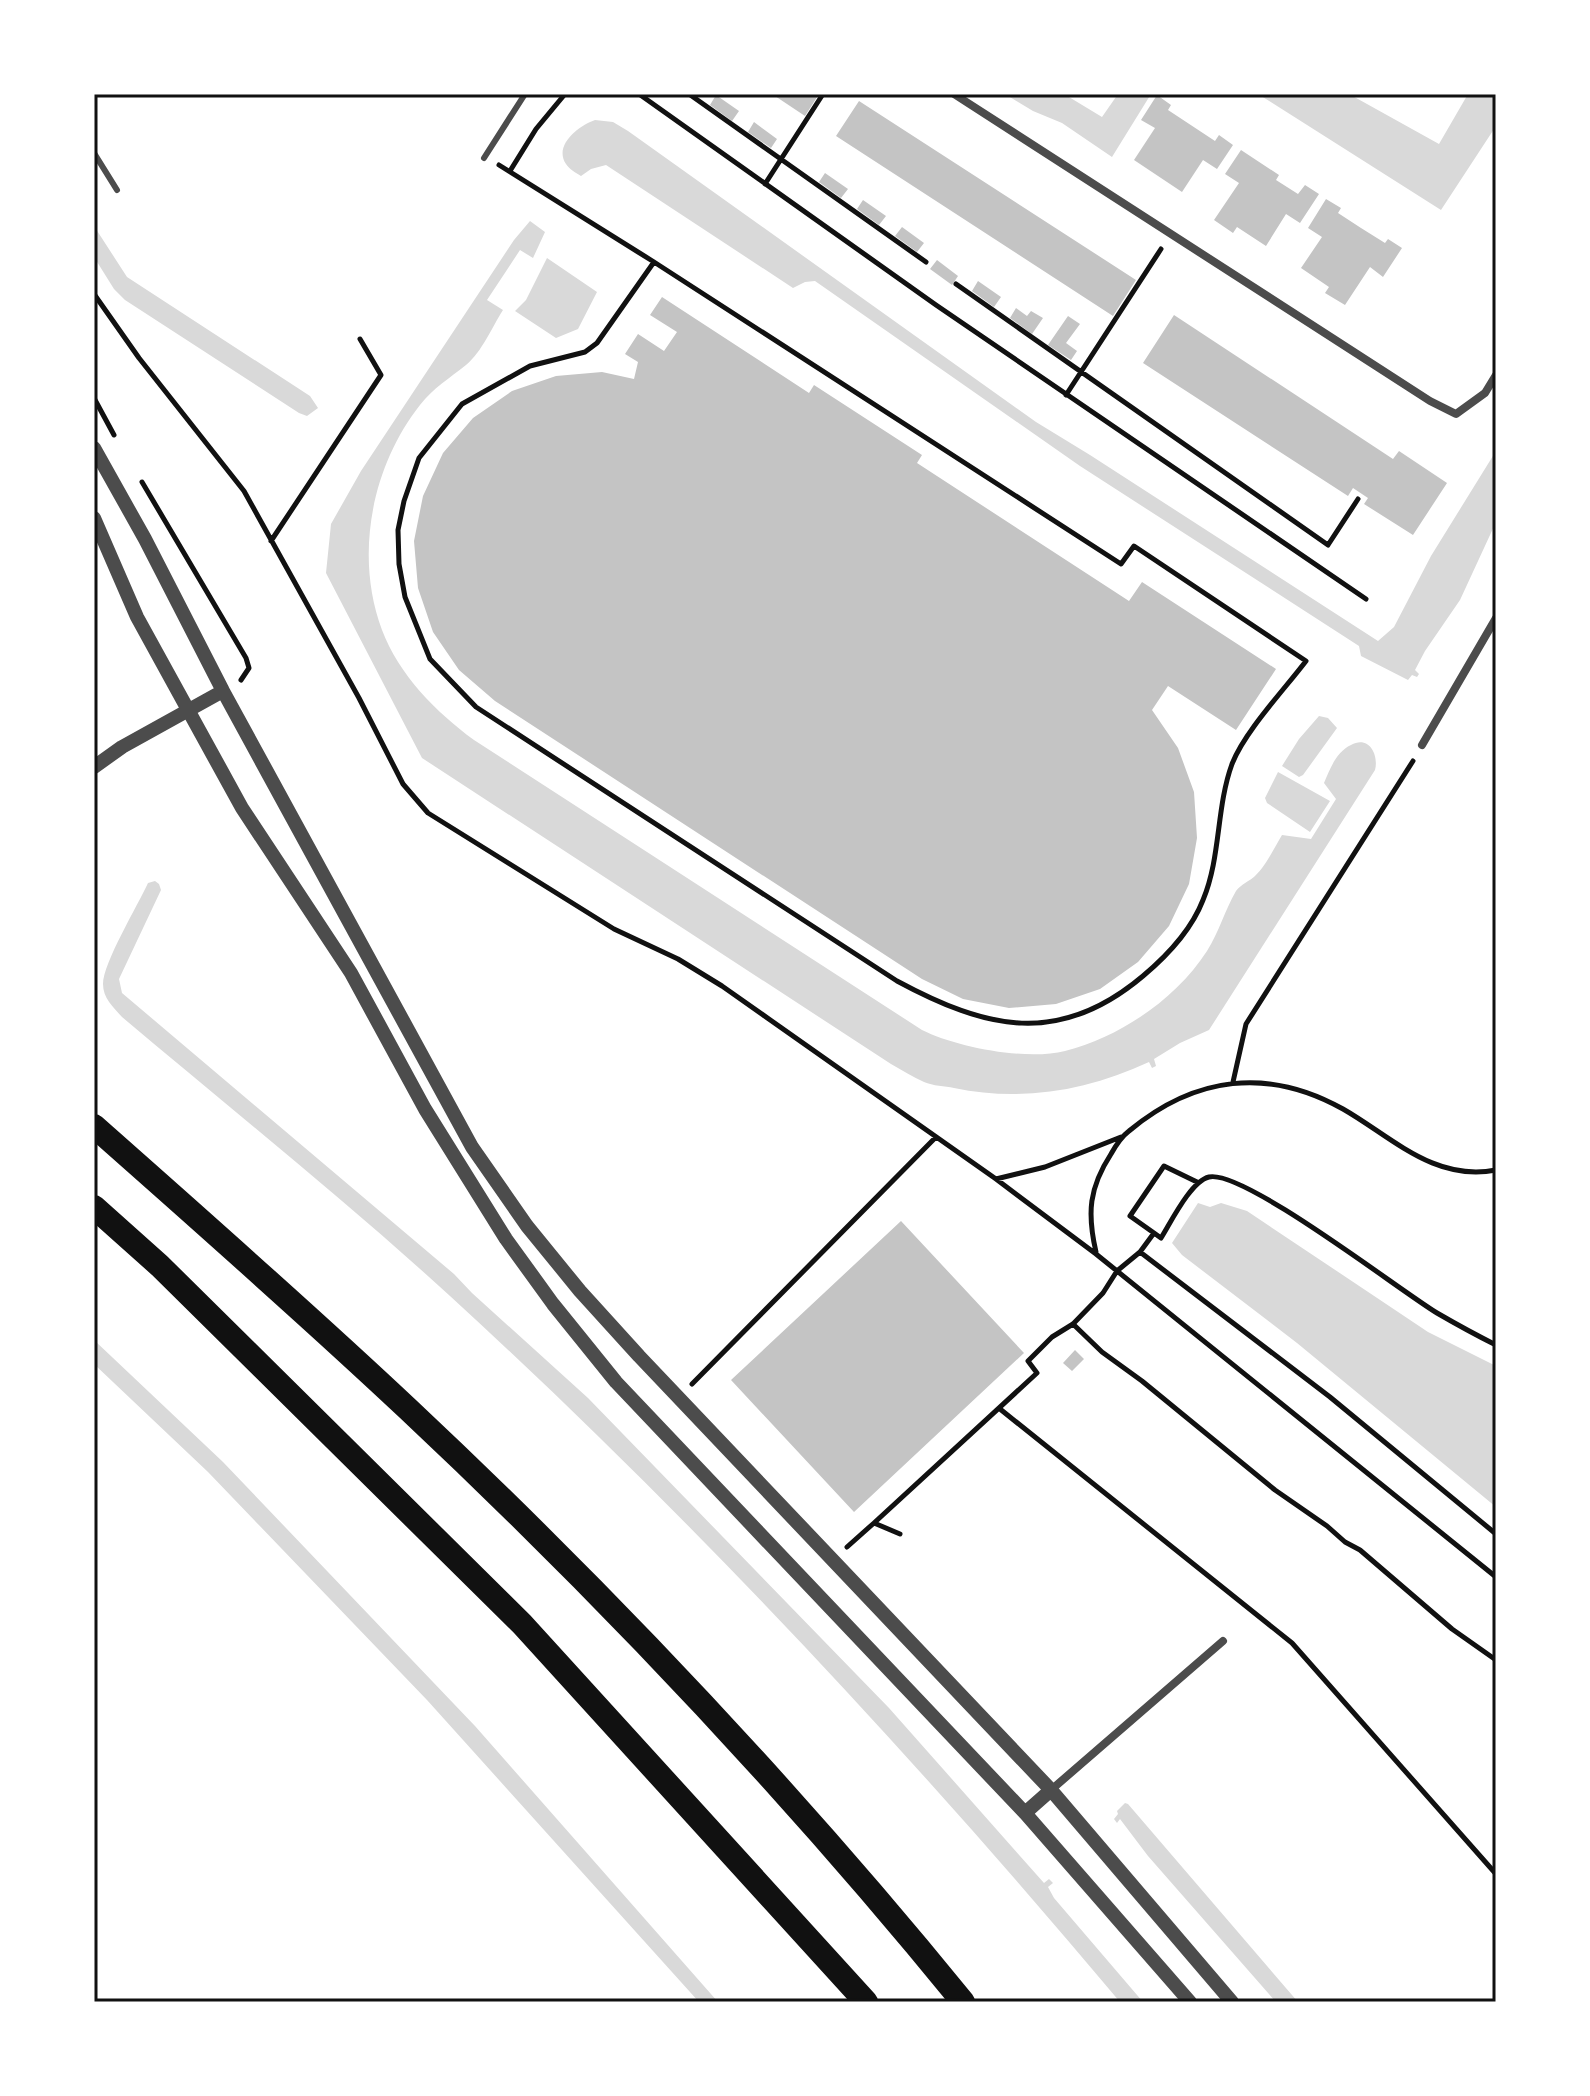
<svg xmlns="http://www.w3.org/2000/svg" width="1590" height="2096" viewBox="0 0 1590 2096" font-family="'Times New Roman',serif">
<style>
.water{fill:#d9d9d9}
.building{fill:#c4c4c4}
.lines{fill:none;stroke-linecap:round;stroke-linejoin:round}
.path{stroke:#111;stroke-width:5}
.service{stroke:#4c4c4c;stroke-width:6}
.minor{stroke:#4c4c4c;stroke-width:8}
.tertiary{stroke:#4c4c4c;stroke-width:14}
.motorway{stroke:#111;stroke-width:24}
.neatline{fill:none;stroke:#111;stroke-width:3}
</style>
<rect width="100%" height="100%" fill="#fff"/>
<path class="water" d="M 1005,94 L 1064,94 L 1102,117 L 1118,94 L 1151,94 L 1112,157 L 1062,123 L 1033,111 Z
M 1258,94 L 1349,94 L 1439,144 L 1468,94 L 1496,94 L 1496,126 L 1441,210 Z
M 595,120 L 613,122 L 628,131 L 1036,422 L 1090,455 L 1378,641 L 1394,627 L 1431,556 L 1496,451 L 1496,522 L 1460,600 L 1425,651 L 1415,670 L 1419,674 L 1417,677 L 1412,675 L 1408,680 L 1361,656 L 1359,646 L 1080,466 L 815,281 L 805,282 L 793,288 L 606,165 L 591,169 L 581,176 C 576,173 569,169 566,164 C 553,145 580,125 595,120 Z
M 530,221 L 545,232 L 533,258 L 520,250 L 487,300 L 503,310 C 492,327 482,352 466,365 C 450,378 433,388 420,405 C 372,466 354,555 382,630 C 399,675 436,712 474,740 L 922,1030 C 956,1047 1026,1061 1065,1051 C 1120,1037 1176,999 1207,951 C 1219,932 1225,910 1236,891 C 1241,884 1250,881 1255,876 C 1266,866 1274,848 1282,835 L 1311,839 L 1336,799 L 1324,783 C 1330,769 1336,752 1351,745 C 1369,735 1379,755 1375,770 L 1209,1030 L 1180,1043 L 1154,1059 L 1156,1066 L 1152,1068 L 1149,1062 C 1087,1091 1021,1102 954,1088 C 945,1086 933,1086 924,1082 C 913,1077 902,1070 891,1064 L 422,758 L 326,573 L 331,524 L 361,471 L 514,240 Z
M 94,226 L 127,277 L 310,396 L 318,408 L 307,416 L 299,413 L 125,300 L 114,289 L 94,257 Z
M 547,258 L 597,292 L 578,329 L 556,338 L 515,311 L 526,300 Z
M 1319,716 L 1328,718 L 1337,728 L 1303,775 L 1299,777 L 1282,766 L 1299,739 Z
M 1278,772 L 1330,801 L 1310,832 L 1267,803 L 1265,798 Z
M 155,881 L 159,884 L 161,890 L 119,979 L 122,993 L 454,1274 L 472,1293 L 588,1398 L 889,1708 L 1044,1883 L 1049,1879 L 1053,1883 L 1048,1887 L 1054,1898 L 1143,2002 L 1120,2002 C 912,1754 689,1515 450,1296 C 344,1199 231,1109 122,1017 C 113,1007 103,998 103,984 C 103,963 138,905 148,883 Z
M 1198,1203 L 1210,1207 L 1221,1203 L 1247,1211 L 1428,1332 L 1496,1366 L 1496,1507 L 1297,1343 L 1182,1255 L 1172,1243 Z
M 94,1340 L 223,1462 L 475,1726 L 718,2002 L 699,2002 L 427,1700 L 208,1472 L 94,1364 Z
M 1125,1803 L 1128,1804 L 1298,2002 L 1276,2002 L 1148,1856 L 1120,1819 L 1117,1823 L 1114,1819 L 1118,1814 L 1117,1811 Z"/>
<path class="building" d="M 772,94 L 819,94 L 805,116 Z
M 716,95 L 739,111 L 732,121 L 710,105 Z
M 1157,95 L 1171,105 L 1168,110 L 1215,141 L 1219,135 L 1233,145 L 1217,169 L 1203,160 L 1182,192 L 1134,160 L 1155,128 L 1141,120 Z
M 859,101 L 1136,280 L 1113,316 L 836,136 Z
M 754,122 L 777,139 L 771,148 L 748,132 Z
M 1241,150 L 1279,175 L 1276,180 L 1298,194 L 1305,185 L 1319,194 L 1300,223 L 1286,214 L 1266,246 L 1237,227 L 1233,233 L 1214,220 L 1239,183 L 1225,174 Z
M 825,173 L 848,189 L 841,198 L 819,182 Z
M 1326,199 L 1341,208 L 1338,213 L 1361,228 L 1385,243 L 1388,239 L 1402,248 L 1383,277 L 1370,267 L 1345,305 L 1325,293 L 1329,287 L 1301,268 L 1322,237 L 1308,228 Z
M 863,200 L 886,216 L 879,225 L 857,209 Z
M 902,227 L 924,243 L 917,252 L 895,236 Z
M 937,260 L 958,276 L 952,285 L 930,269 Z
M 978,281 L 1001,297 L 994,307 L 972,291 Z
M 662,297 L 809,393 L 814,385 L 922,455 L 917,463 L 1129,601 L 1142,582 L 1276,669 L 1236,730 L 1168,686 L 1152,710 L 1178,748 L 1194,792 L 1197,838 L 1189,884 L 1169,926 L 1138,962 L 1100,989 L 1056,1004 L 1009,1008 L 963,999 L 922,979 L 495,701 L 459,670 L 433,632 L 418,588 L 414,541 L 423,496 L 443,453 L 473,418 L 512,391 L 556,376 L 602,372 L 634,379 L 638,362 L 625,354 L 638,334 L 664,351 L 677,332 L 650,315 Z
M 1016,308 L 1027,316 L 1031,311 L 1043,318 L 1032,334 L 1010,318 Z
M 1174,315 L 1393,459 L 1399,451 L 1447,483 L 1413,535 L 1364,504 L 1368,498 L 1353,488 L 1348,496 L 1143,363 Z
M 1068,316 L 1080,324 L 1066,343 L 1077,351 L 1071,360 L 1048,345 Z
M 901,1221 L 1024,1353 L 854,1512 L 731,1380 Z
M 1075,1350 L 1084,1359 L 1072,1371 L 1063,1363 Z"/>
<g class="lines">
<path class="path" d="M 639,94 L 936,305 L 1366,599
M 689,94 L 926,262
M 499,165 L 654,262 L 1121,564 L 1134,546 L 1306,661 C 1284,690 1245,731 1232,764 C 1216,808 1221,857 1203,900 C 1191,931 1168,955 1143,976 C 1059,1047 986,1029 897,981 L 476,707 L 430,659 L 405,597 L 399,564 L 398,530 L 404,501 L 419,458 L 462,404 L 530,366 L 585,352 L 597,343 L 654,262
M 510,171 L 536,129 L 565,94
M 765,184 L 823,94
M 956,284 L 1328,545 L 1358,499
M 94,294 L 139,358 L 244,491 L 359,698 L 403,784 L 428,813 L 614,929 L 678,959 L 722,986 L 996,1179 L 1096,1254 L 1496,1577
M 1066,395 L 1161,249
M 94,398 L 114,435
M 142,482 L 246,658 L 249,668 L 241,680
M 271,541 L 381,375 L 360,339
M 1233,1082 L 1246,1024 L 1413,761
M 996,1179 L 1045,1167 L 1121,1137
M 1154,1233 L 1130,1216 L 1164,1166 L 1197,1182
M 1096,1252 C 1087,1213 1089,1188 1111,1154 C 1116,1145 1121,1137 1129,1131 C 1195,1076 1268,1067 1343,1109 C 1392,1137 1434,1182 1496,1170
M 1140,1252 L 1154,1233 L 1161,1238 C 1171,1222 1191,1181 1209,1177 C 1243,1169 1399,1290 1437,1313 C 1456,1324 1476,1335 1496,1345
M 1073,1324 L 1102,1352 L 1142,1381 L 1275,1490 L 1327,1526 L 1345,1542 L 1360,1550 L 1452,1629 L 1496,1660
M 692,1384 L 936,1137
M 1000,1409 L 1292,1643 L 1496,1874
M 874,1523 L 1037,1373 L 1028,1361 L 1052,1337 L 1073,1324 L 1103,1293 L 1117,1271 L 1140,1252 L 1330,1397 L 1496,1534
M 847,1547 L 874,1523 L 900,1534"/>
<path class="service" d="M 94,153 L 117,190
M 484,158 L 525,94"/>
<path class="minor" d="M 954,94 L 1430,401 L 1456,414 L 1485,393 L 1496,375
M 1422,745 L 1496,618
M 1051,1790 L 1223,1641"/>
<path class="tertiary" d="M 94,448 L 145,539 L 223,691 L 472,1147 L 527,1226 L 580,1291 L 639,1356 L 1051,1790 L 1232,2002
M 94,518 L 137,617 L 242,808 L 351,973 L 425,1109 L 506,1239 L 553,1304 L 616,1382 L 1025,1813 L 1190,2002
M 94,767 L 122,747 L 223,691
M 1025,1813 L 1051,1790"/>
<path class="motorway" d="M 94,1126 C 199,1219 305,1312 408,1409 C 605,1594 792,1792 963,2002
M 94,1207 L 160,1266 L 522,1624 L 866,2002"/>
</g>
<rect width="1590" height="2096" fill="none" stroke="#ffffff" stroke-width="192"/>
<rect x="96" y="96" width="1398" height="1904" class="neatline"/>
</svg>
